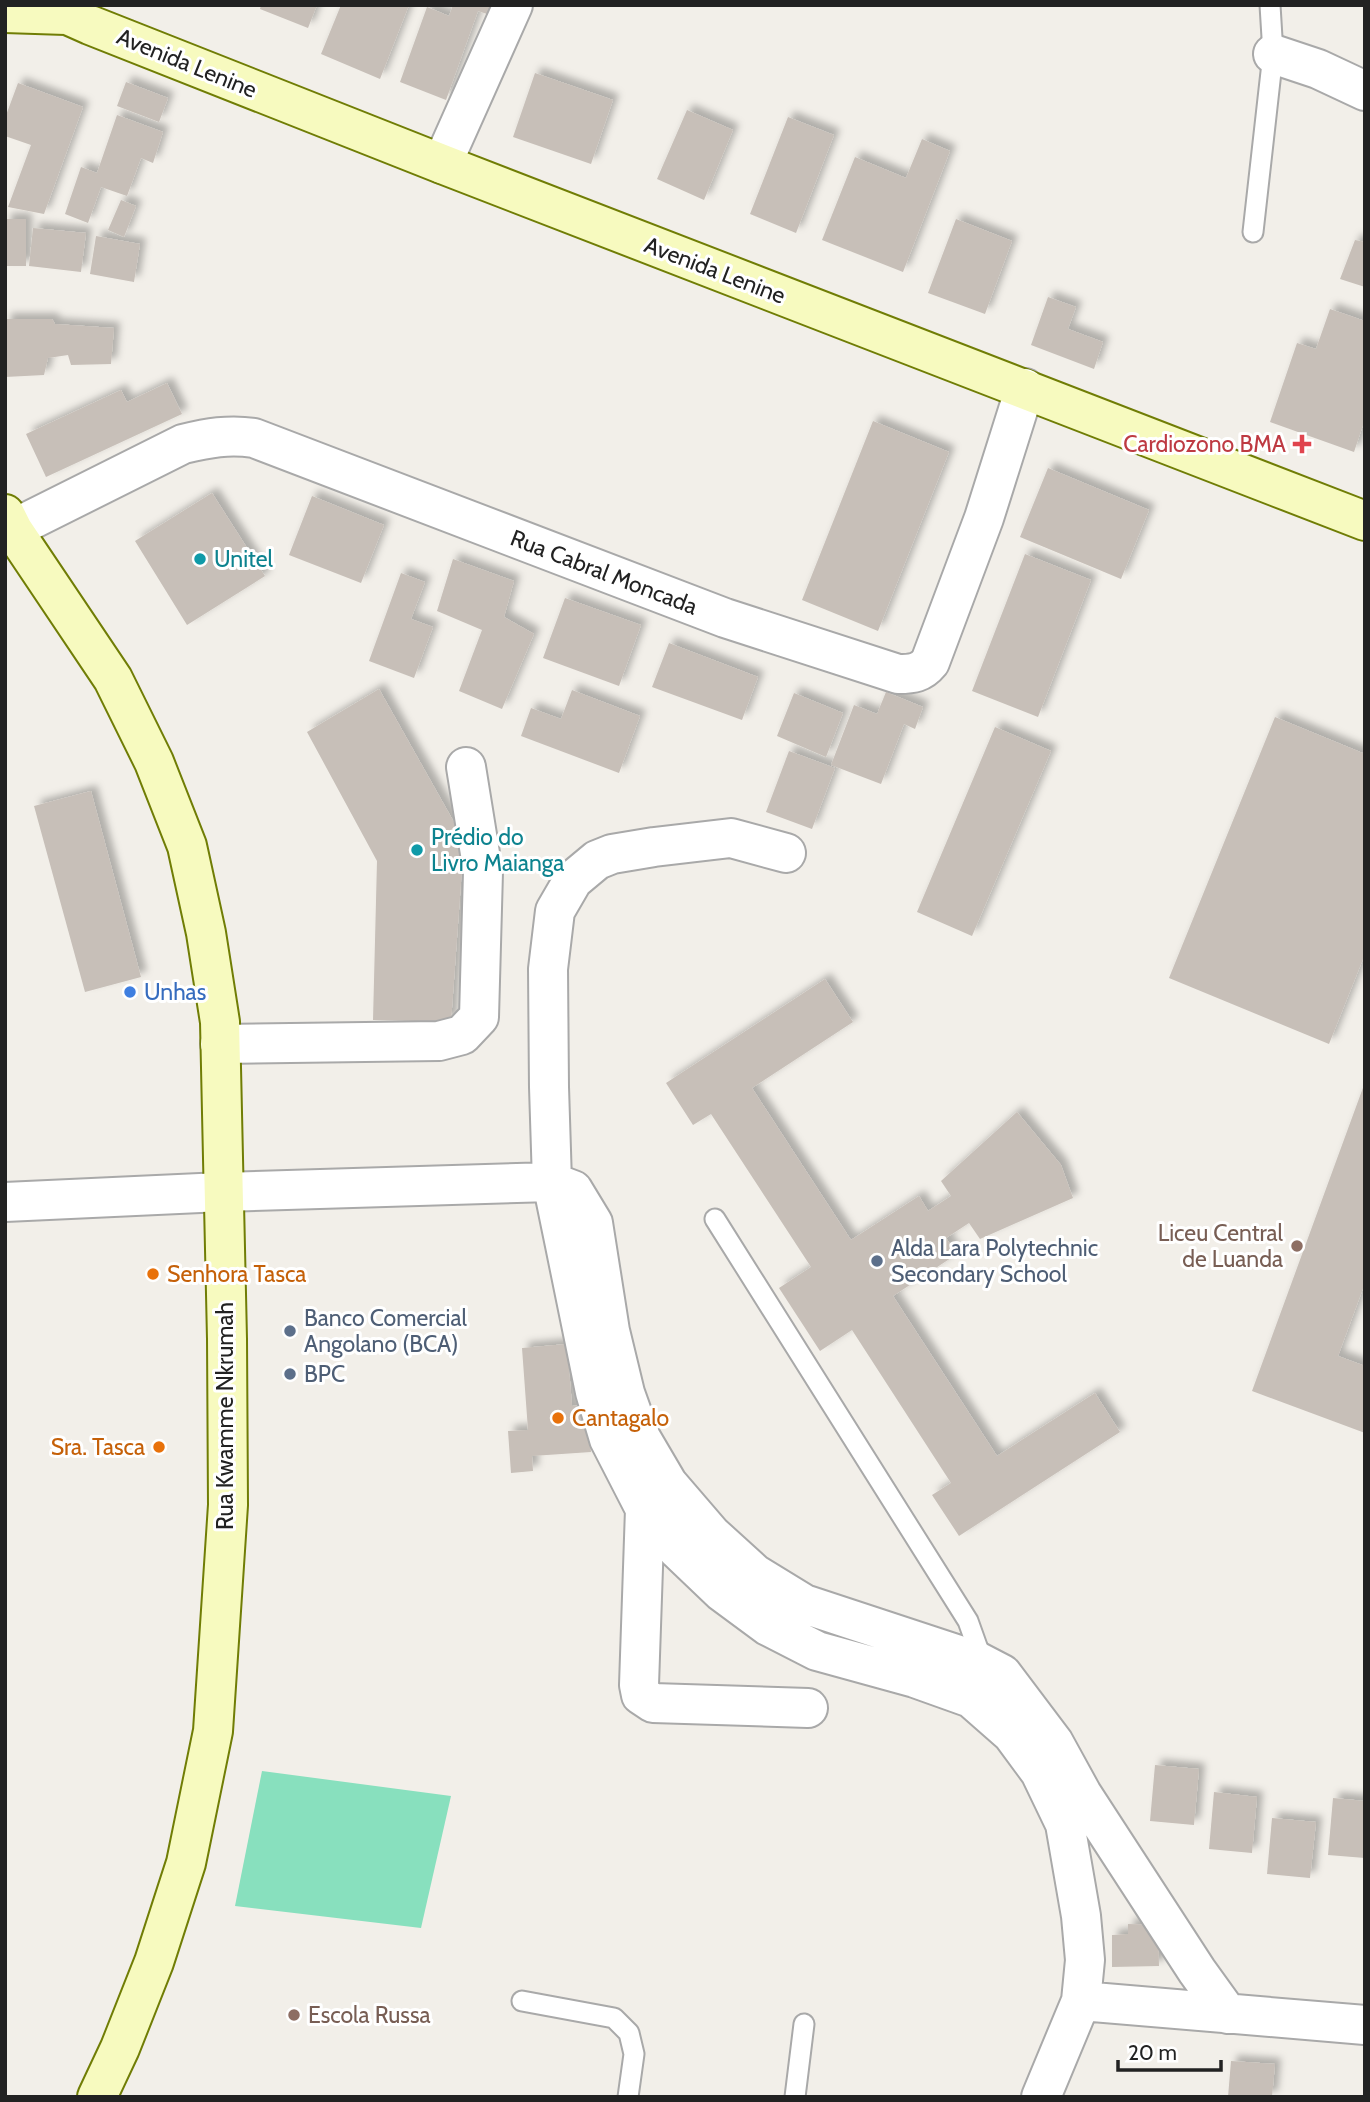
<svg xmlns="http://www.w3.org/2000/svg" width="1370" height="2102" viewBox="0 0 1370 2102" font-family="Cabin,sans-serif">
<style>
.pitch{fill:#88e0be}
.building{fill:#c7bfb8;filter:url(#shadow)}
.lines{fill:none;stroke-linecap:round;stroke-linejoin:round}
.lane-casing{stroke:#a9a9a9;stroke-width:23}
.street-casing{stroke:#a9a9a9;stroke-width:42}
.secondary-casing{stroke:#707d05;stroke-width:42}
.lane{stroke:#fff;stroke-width:19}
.street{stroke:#fff;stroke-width:38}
.secondary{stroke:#f7fabf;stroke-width:38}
.health-dot{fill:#e0444e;stroke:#fff;stroke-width:2.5}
.culture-dot{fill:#0f9aa8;stroke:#fff;stroke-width:2.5}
.shop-dot{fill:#3f7fe0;stroke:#fff;stroke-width:2.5}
.education-dot{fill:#8d6e63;stroke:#fff;stroke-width:2.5}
.service-dot{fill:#5c6f8a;stroke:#fff;stroke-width:2.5}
.food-dot{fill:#e8710a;stroke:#fff;stroke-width:2.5}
.labels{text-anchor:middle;stroke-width:6;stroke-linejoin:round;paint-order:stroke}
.street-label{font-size:23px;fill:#222;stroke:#fff}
.health-label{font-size:23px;fill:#be3a42;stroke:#fff;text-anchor:end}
.culture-label{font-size:23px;fill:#0d838f;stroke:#fff;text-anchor:start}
.shop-label{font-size:23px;fill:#366cbe;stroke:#fff;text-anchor:start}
.education-label{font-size:23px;fill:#785e54;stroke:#fff;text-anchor:end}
.service-label{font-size:23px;fill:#4e5e75;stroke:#fff;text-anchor:start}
.food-label{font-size:23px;fill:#c56008;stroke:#fff;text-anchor:start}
</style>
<defs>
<filter id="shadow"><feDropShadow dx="6" dy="-6" stdDeviation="3.5" flood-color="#0004"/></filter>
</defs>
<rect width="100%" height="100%" fill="#f2efe9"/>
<path class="pitch" d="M 262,1771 L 451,1796 L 421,1928 L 235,1906 Z"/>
<path class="building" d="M 261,5 L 317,5 L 308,28 L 260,9 Z
M 341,5 L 409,5 L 380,79 L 321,54 Z
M 453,5 L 497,5 L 493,16 L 478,11 L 446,100 L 400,82 L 427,7 L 449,16 Z
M 535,73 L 613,100 L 591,164 L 513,137 Z
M 126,82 L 168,98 L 159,122 L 117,106 Z
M 18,83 L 83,107 L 44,214 L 8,207 L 31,145 L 5,136 L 5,118 Z
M 687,110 L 733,130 L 704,200 L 657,179 Z
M 117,115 L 163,132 L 153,163 L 141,158 L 127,196 L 101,187 L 88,223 L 65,214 L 81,167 L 97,173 Z
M 788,117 L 834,135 L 796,233 L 750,214 Z
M 922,139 L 950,151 L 903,272 L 822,240 L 855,157 L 906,178 Z
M 121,200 L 136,206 L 124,237 L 108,230 Z
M 5,219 L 26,219 L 26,266 L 5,266 Z
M 956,219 L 1012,241 L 985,314 L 928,293 Z
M 33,228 L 86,233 L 81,272 L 29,266 Z
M 96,236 L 140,244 L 134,282 L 90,274 Z
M 1355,240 L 1365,242 L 1365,287 L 1340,279 Z
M 1048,297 L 1076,307 L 1068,329 L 1103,342 L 1094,369 L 1031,345 Z
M 1330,309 L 1365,321 L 1365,426 L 1363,425 L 1354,452 L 1270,422 L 1297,343 L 1316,349 Z
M 5,319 L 52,319 L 55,324 L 114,328 L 111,364 L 71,365 L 68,355 L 48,358 L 44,375 L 5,377 Z
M 167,383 L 182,414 L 46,477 L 26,434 L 121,390 L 127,402 Z
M 873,421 L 949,452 L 878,631 L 802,600 Z
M 1048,468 L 1149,510 L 1121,579 L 1020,537 Z
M 212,493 L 265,576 L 187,625 L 135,541 Z
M 312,496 L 384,525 L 361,583 L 289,555 Z
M 1025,554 L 1091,580 L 1038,717 L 972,691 Z
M 453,559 L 514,581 L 504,617 L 534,634 L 502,709 L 459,691 L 482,630 L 437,611 Z
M 401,573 L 425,582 L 411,619 L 433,627 L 414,678 L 369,661 Z
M 565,598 L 641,625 L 619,686 L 543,658 Z
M 669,643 L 758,677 L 742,720 L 652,687 Z
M 379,689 L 464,840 L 451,1022 L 373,1020 L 377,861 L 307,732 Z
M 572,690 L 640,716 L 619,773 L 521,736 L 531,708 L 561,719 Z
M 886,692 L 923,707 L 915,729 L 904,724 L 881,784 L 831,765 L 854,705 L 877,714 Z
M 794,693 L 843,713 L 826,757 L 777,736 Z
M 1275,717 L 1365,754 L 1365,954 L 1329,1044 L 1169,978 Z
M 995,727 L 1051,751 L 972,936 L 917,912 Z
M 789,751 L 835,768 L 812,829 L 766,812 Z
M 91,791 L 141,977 L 85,992 L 34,806 Z
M 825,979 L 853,1022 L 752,1088 L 851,1240 L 919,1196 L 928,1211 L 951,1196 L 941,1181 L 1017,1112 L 1061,1165 L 1073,1198 L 980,1239 L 969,1223 L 946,1238 L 957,1254 L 893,1296 L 997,1456 L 1095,1393 L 1120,1432 L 959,1536 L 932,1495 L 951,1483 L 852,1330 L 820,1351 L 779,1288 L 811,1267 L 711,1114 L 693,1125 L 666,1083 Z
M 1364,1085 L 1365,1283 L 1338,1356 L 1365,1366 L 1365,1433 L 1252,1391 Z
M 567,1344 L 572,1406 L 587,1405 L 591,1452 L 532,1456 L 533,1471 L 511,1473 L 508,1431 L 528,1430 L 522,1348 Z
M 1155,1765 L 1199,1769 L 1194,1825 L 1150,1821 Z
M 1214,1792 L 1257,1797 L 1252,1853 L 1209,1849 Z
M 1333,1798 L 1365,1801 L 1365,1858 L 1328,1855 Z
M 1272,1818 L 1316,1822 L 1310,1878 L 1267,1874 Z
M 1128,1924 L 1158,1925 L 1159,1966 L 1112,1967 L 1112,1935 L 1128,1934 Z
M 1231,2061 L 1275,2064 L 1272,2097 L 1228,2097 Z"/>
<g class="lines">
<g class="lane-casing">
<path id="lane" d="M 1253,232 L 1273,54 L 1270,5
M 715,1219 L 968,1621 L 983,1663
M 522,2001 L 614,2018 L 629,2033 L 634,2054 L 628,2097
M 795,2097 L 804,2024"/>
</g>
<g class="street-casing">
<path id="street" d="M 1273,54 L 1318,69 L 1365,91
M 442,164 L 513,5
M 5,533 L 183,444 C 208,438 229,434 254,438 L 725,618 L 898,674 C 913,674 921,673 930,662 L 984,518 L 1025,388
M 786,853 L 731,838 L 654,847 L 612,854 L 597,860 L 573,880 L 555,911 L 548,969 L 549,1087 L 552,1182 L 565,1245 L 595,1392 L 609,1439 L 645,1509 L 678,1550 L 722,1592 L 768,1626 L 817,1651 L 915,1678 L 971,1698 L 1012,1734 L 1040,1772 L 1065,1824 L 1081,1916 L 1085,1960 L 1081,2001 L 1041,2097
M 220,1044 L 439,1041 L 462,1035 L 479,1017 L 483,872 L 466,767
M 5,1202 L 222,1192 L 552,1182 L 573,1190 L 593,1223 L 610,1331 L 625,1393 L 641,1438 L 668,1484 L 711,1534 L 755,1574 L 804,1604 L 977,1661 L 1002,1674 L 1054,1743 L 1082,1794 L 1197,1971 L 1228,2014
M 645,1509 L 639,1685 L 641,1695 L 653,1703 L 808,1708
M 1081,2001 L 1365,2025"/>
</g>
<g class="secondary-casing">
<path id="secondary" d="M 45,5 L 90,25 L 442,164 L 1365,521
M 5,13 L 66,15
M 5,514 L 13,530 L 113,679 L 154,762 L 187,846 L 206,933 L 220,1022 L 227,1339 L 228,1505 L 213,1731 L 186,1863 L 154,1962 L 120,2048 L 97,2097"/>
</g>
<use href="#lane" class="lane"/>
<use href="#street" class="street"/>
<use href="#secondary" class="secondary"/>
</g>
<path class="health-dot" d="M1298.5 433.5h7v7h7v7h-7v7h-7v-7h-7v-7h7z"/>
<g class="culture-dot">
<circle cx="200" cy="559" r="7"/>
<circle cx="417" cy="850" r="7"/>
</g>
<circle class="shop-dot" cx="130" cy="992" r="7"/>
<g class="education-dot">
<circle cx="1297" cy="1246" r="7"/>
<circle cx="294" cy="2015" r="7"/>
</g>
<g class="service-dot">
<circle cx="877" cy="1261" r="7"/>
<circle cx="290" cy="1331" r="7"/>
<circle cx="290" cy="1374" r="7"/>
</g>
<g class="food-dot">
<circle cx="153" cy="1274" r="7"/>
<circle cx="558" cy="1418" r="7"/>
<circle cx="159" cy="1447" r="7"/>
</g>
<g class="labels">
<g class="street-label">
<text transform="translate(187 63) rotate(22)" y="8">Avenida Lenine</text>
<text transform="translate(715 270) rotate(21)" y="8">Avenida Lenine</text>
<text transform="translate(604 572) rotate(21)" y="8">Rua Cabral Moncada</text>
<text transform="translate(225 1416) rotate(-90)" y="8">Rua Kwamme Nkrumah</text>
</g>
<g class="health-label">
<text x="1286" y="452">Cardiozono BMA</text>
</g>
<g class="culture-label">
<text x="214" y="567">Unitel</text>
<text x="431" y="845">Prédio do<tspan x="431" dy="26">Livro Maianga</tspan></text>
</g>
<g class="shop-label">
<text x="144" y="1000">Unhas</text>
</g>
<g class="education-label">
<text x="1283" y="1241">Liceu Central<tspan x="1283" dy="26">de Luanda</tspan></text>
<text x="308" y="2023" text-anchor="start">Escola Russa</text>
</g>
<g class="service-label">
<text x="891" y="1256">Alda Lara Polytechnic<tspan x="891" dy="26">Secondary School</tspan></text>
<text x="304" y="1326">Banco Comercial<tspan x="304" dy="26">Angolano (BCA)</tspan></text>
<text x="304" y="1382">BPC</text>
</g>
<g class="food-label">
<text x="167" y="1282">Senhora Tasca</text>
<text x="572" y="1426">Cantagalo</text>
<text x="145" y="1455" text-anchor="end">Sra. Tasca</text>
</g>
</g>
<rect width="1370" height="2102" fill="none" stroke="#222222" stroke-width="14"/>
<path d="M1118 2060v10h103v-10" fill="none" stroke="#222222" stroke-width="3.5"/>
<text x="1128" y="2060" font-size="21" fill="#222222" stroke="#ffffff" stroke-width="5" paint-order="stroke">20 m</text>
</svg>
